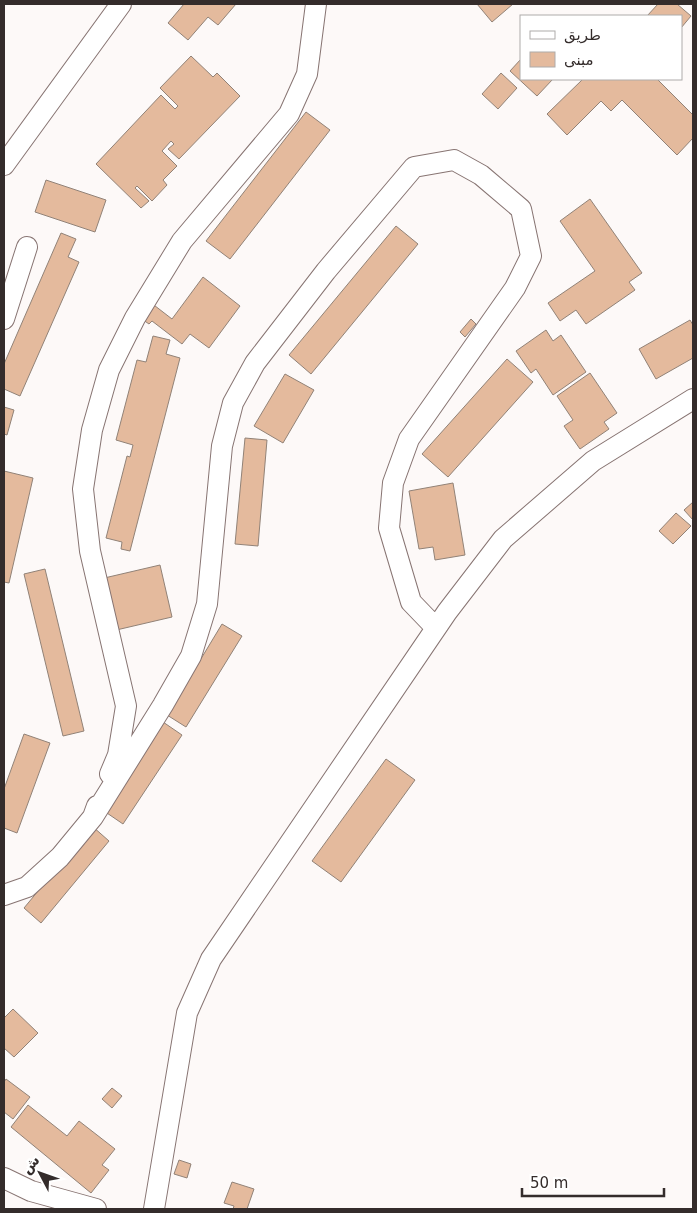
<svg xmlns="http://www.w3.org/2000/svg" width="697" height="1213" viewBox="0 0 697 1213" font-family="'DejaVu Sans',Vazirmatn,sans-serif">
<style>
.building{fill:#e4ba9d;stroke:#918277}
.lines{fill:none;stroke-linecap:round;stroke-linejoin:round}
.minor-casing{stroke:#877472;stroke-width:22}
.minor{stroke:#fff;stroke-width:20}
</style>
<rect width="100%" height="100%" fill="#fdf9f8"/>
<path class="building" d="M 184,4 L 236,4 L 218,25 L 208,17 L 188,40 L 168,23 Z
M 477,4 L 513,4 L 492,22 Z
M 658,4 L 677,4 L 691,16 L 681,28 L 681,16 L 647,16 Z
M 191,56 L 213,77 L 217,73 L 240,96 L 179,159 L 168,149 L 174,144 L 171,141 L 162,151 L 177,166 L 163,180 L 167,185 L 152,201 L 137,186 L 135,188 L 149,201 L 141,208 L 96,164 L 161,95 L 175,109 L 178,106 L 160,88 Z
M 521,59 L 521,79 L 553,79 L 537,96 L 510,71 Z
M 501,73 L 517,88 L 498,109 L 482,94 Z
M 583,79 L 657,79 L 693,115 L 693,138 L 677,155 L 622,100 L 611,111 L 601,101 L 567,135 L 547,114 Z
M 306,112 L 330,130 L 230,259 L 206,241 Z
M 46,180 L 106,200 L 95,232 L 35,212 Z
M 590,199 L 642,273 L 629,282 L 635,290 L 586,324 L 576,310 L 560,321 L 548,303 L 595,271 L 560,221 Z
M 396,226 L 418,244 L 311,374 L 289,355 Z
M 61,233 L 76,239 L 68,257 L 79,262 L 20,396 L 4,389 L 4,364 Z
M 203,277 L 240,306 L 209,348 L 190,334 L 182,344 L 152,321 L 149,324 L 139,317 L 150,302 L 172,319 Z
M 471,319 L 476,324 L 465,337 L 460,332 Z
M 690,320 L 693,325 L 693,358 L 656,379 L 639,349 Z
M 546,330 L 553,341 L 561,335 L 586,372 L 553,395 L 536,369 L 531,373 L 516,351 Z
M 153,336 L 170,340 L 166,354 L 180,358 L 130,551 L 121,549 L 122,542 L 106,538 L 127,456 L 130,457 L 133,445 L 116,440 L 137,360 L 146,362 Z
M 507,359 L 533,382 L 448,477 L 422,454 Z
M 590,373 L 617,413 L 604,422 L 609,429 L 580,449 L 564,426 L 573,420 L 557,396 Z
M 285,374 L 314,390 L 283,443 L 254,426 Z
M 4,407 L 14,410 L 7,435 L 4,434 Z
M 245,438 L 267,440 L 258,546 L 235,544 Z
M 4,471 L 33,478 L 9,583 L 4,582 Z
M 453,483 L 465,555 L 435,560 L 433,547 L 419,549 L 409,491 Z
M 693,502 L 693,520 L 684,510 Z
M 676,513 L 691,526 L 673,544 L 659,531 Z
M 160,565 L 172,617 L 112,631 L 100,579 Z
M 45,569 L 84,731 L 63,736 L 24,574 Z
M 222,624 L 242,636 L 186,727 L 167,715 Z
M 163,722 L 182,735 L 123,824 L 104,811 Z
M 24,734 L 50,743 L 17,833 L 4,828 L 4,789 Z
M 386,759 L 415,780 L 341,882 L 312,861 Z
M 92,826 L 109,841 L 41,923 L 24,908 Z
M 13,1009 L 38,1033 L 14,1057 L 4,1048 L 4,1018 Z
M 6,1079 L 30,1097 L 13,1119 L 4,1112 L 4,1082 Z
M 112,1088 L 122,1096 L 112,1108 L 102,1099 Z
M 28,1105 L 67,1136 L 79,1121 L 115,1149 L 102,1165 L 109,1170 L 91,1193 L 11,1127 Z
M 179,1160 L 191,1164 L 187,1178 L 174,1174 Z
M 232,1182 L 254,1189 L 247,1209 L 233,1209 L 234,1206 L 224,1203 Z"/>
<g class="lines">
<g class="minor-casing">
<path id="minor" d="M 4,165 L 121,4
M 4,319 L 27,247
M 110,774 L 118,755 L 126,706 L 90,551 L 83,489 L 92,430 L 109,370 L 135,318 L 182,241 L 289,114 L 307,74 L 316,4
M 93,817 L 163,705 L 191,656 L 207,604 L 222,446 L 233,403 L 255,363 L 326,271 L 414,167 L 454,160 L 481,175 L 521,209 L 531,256 L 515,288 L 409,439 L 393,483 L 389,528 L 411,602 L 436,628
M 4,895 L 27,887 L 60,857 L 93,817 L 97,806
M 4,1178 L 31,1191 L 96,1209
M 154,1209 L 187,1013 L 211,959 L 447,612 L 503,539 L 593,461 L 693,399"/>
</g>
<use href="#minor" class="minor"/>
</g>
<rect width="697" height="1213" fill="none" stroke="#342c2b" stroke-width="10"/>
<rect x="520" y="15" width="162" height="65" fill="#ffffff" stroke="#aeabaa"/>
<rect x="530" y="31" width="25" height="8" fill="#ffffff" stroke="#aeabaa"/>
<text x="564" y="40" font-size="15" fill="#342c2b">طريق</text>
<rect x="530" y="52" width="25" height="15" fill="#e4ba9d" stroke="#aeabaa"/>
<text x="564" y="65" font-size="15" fill="#342c2b">مبنى</text>
<g transform="translate(40 1173) rotate(311)" stroke="#ffffff" stroke-width="4" paint-order="stroke">
<path d="M0-4L9 19L0 12L-9 19Z" fill="#342c2b"/>
<text y="-8" font-size="14" font-weight="bold" text-anchor="middle" fill="#342c2b">ش</text>
</g>
<path d="M522 1188v8h142v-8" fill="none" stroke="#342c2b" stroke-width="2.5"/>
<text x="530" y="1188" font-size="15" fill="#342c2b" stroke="#ffffff" stroke-width="4" paint-order="stroke">50 m</text>
</svg>
